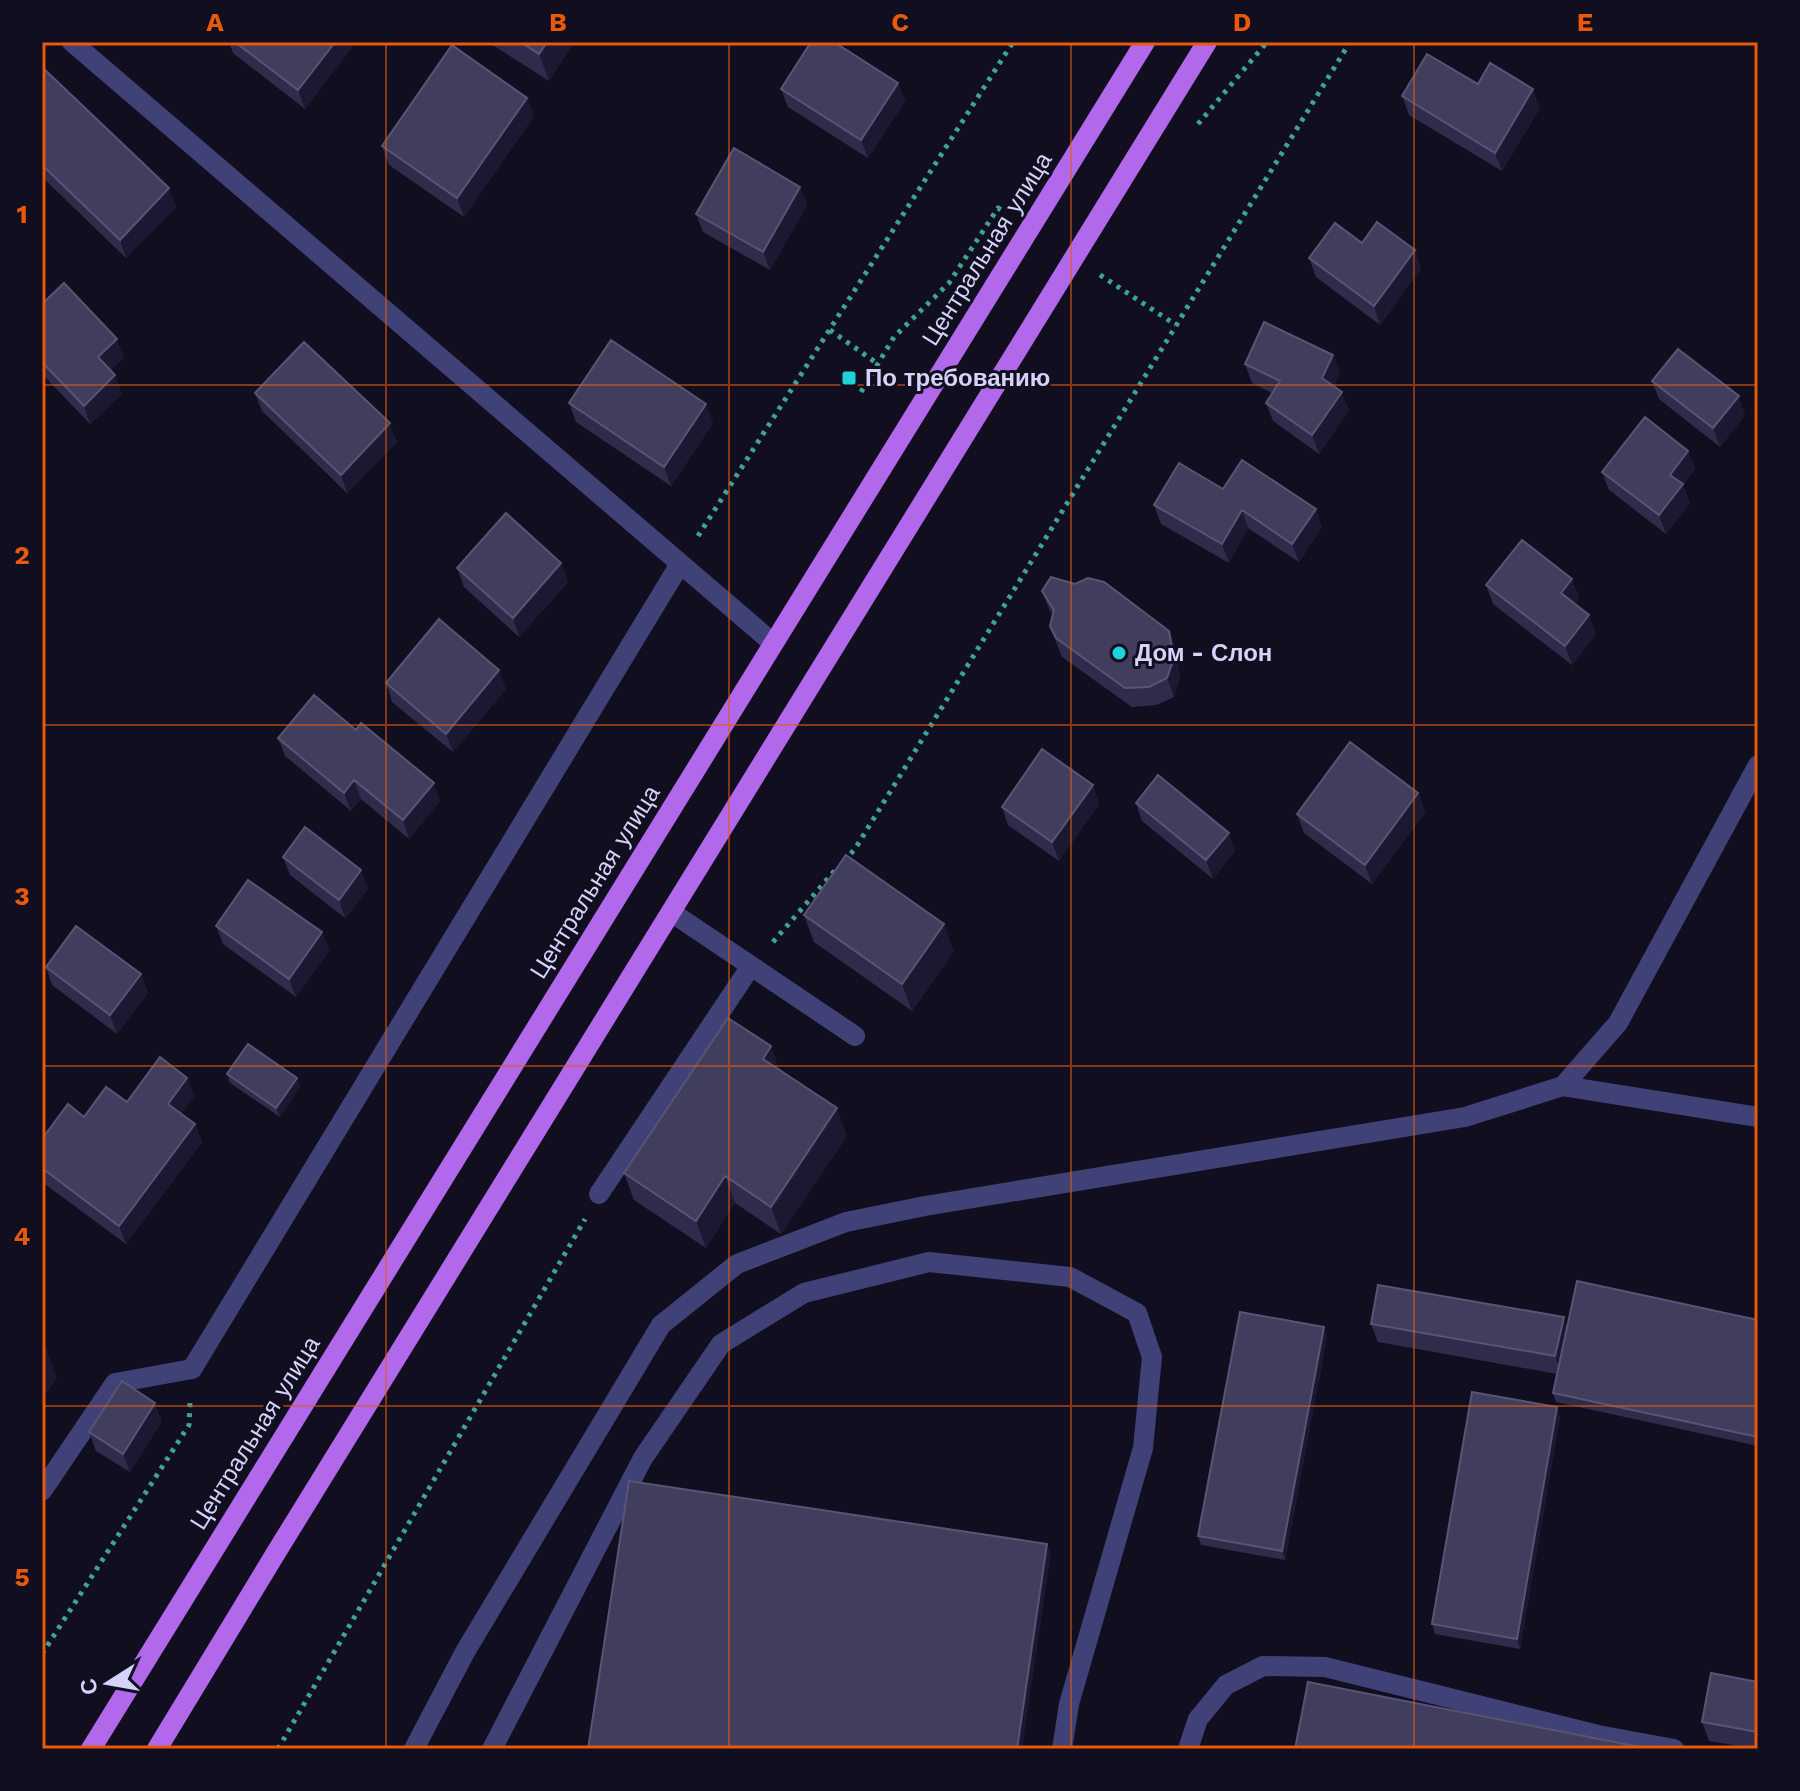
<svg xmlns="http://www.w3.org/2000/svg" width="1800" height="1791" viewBox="0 0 1800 1791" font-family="'Work Sans',sans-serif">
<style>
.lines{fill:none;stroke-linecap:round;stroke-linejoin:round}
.path{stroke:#3da397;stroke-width:5;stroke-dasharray:4 6;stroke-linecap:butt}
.lane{stroke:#404277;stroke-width:20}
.street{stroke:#404277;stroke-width:20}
.primary{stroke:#b268eb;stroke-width:20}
.wall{fill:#2f2b4a}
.shaded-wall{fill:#1b1831}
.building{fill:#403d5d;stroke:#585475;stroke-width:2}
.grid{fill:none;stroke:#e8590c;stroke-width:2;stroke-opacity:0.55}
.poi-dot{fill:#1ed2da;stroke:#110f1f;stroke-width:3}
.labels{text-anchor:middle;stroke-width:6;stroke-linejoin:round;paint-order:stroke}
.street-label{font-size:24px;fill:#d5d3f9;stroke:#110f1f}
.poi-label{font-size:24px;font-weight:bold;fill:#d5d3f9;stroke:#110f1f;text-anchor:start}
.neatline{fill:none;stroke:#e8590c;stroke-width:3}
.grid-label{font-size:26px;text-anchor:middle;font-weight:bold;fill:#e8590c}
</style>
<rect width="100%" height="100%" fill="#110f1f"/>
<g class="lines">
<path class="path" d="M 1198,124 L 1267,42
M 1100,275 L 1176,325
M 830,330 L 878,364
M 861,392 L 894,337 L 949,283 L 998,208 L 1005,212
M 698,536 L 1013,42
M 844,861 L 855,849 L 1350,42
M 773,942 L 837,868
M 42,1654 L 189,1425 L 190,1402
M 278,1749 L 585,1219"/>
<path class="lane" d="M 671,912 L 855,1036
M 1563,1086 L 1758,1117
M 599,1194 L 751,966
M 42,1491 L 115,1383 L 192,1369 L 680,564
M 492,1749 L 643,1458 L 721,1344 L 804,1293 L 929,1262 L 1070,1277 L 1137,1313 L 1152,1357 L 1143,1448 L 1069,1704 L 1062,1749
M 1188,1749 L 1198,1719 L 1226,1685 L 1263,1666 L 1325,1667 L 1598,1735 L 1674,1749"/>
<path class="street" d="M 72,42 L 773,643
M 414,1749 L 465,1652 L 661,1325 L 737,1264 L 846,1222 L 925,1206 L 1465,1117 L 1563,1086 L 1618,1023 L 1758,765"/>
<path class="primary" d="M 91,1749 L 1145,42
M 157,1749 L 274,1556 L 1207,42"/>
</g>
<path class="wall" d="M 229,42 L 356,42 L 305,109 L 233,53 Z
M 488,42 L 574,42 L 549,81 Z
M 42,67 L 169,188 L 176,207 L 126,258 L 42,177 Z
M 898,83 L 905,101 L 868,158 L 788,107 L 781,89 Z
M 1402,96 L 1540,108 L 1502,171 L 1409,115 Z
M 527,98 L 534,116 L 464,217 L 389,165 L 382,146 Z
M 800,187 L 807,205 L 770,270 L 703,232 L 696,214 Z
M 1362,243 L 1415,250 L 1421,269 L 1380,325 L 1316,277 L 1309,258 Z
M 42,304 L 124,358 L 110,370 L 122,394 L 90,424 L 42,374 Z
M 1245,364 L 1340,373 L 1334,386 L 1349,410 L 1319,454 L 1273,421 L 1266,403 L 1272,393 L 1252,383 Z
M 1652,381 L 1745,415 L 1720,447 L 1659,399 Z
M 255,393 L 397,442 L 347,493 L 262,411 Z
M 569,403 L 713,423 L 671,486 L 576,422 Z
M 1688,451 L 1695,469 L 1683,485 L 1690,503 L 1666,534 L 1609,490 L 1602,472 Z
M 1223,489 L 1322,527 L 1299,562 L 1248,528 L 1229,563 L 1161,524 L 1154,505 Z
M 561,563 L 568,582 L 519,637 L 464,587 L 457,568 Z
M 1572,579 L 1579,598 L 1574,604 L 1596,634 L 1572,665 L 1493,604 L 1486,585 Z
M 1042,591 L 1169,631 L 1176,650 L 1180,677 L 1174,697 L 1156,705 L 1132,707 L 1062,657 L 1050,626 L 1053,616 L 1049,609 Z
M 386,683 L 506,689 L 453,752 L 392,702 Z
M 356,730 L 440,801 L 409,839 L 361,799 L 351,811 L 285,756 L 278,738 Z
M 1093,785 L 1099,804 L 1059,861 L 1008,825 L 1002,807 Z
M 1418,793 L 1425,812 L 1372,884 L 1304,833 L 1297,814 Z
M 1136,803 L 1235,851 L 1213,879 L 1142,821 Z
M 283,857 L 361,870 L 368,889 L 345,918 L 290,875 Z
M 804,915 L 954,951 L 912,1011 L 814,942 Z
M 216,926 L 322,932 L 329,951 L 296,997 L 223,944 Z
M 46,967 L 141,974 L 148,993 L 117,1034 L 52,985 Z
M 779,1070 L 847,1136 L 781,1234 L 735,1203 L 706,1248 L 634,1200 L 624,1173 Z
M 227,1074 L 297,1078 L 300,1087 L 280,1117 L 230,1083 Z
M 194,1096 L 181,1113 L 195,1124 L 202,1142 L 126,1244 L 42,1182 L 42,1139 L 84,1117 L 127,1102 Z
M 1758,1320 L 1758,1446 L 1556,1402 L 1553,1393 L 1557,1374 L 1378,1342 L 1371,1324 L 1567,1327 Z
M 1327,1337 L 1285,1560 L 1201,1545 L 1198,1536 Z
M 1560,1416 L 1520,1649 L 1435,1634 L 1432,1624 Z
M 162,1421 L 130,1472 L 96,1451 L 89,1432 Z
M 1758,1682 L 1758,1749 L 1709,1741 L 1702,1722 Z"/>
<path class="shaded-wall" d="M 335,42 L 356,42 L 305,109 L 298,90 Z
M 547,42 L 574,42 L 549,81 L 539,54 Z
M 898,83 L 905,101 L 868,158 L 861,140 Z
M 1533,89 L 1540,108 L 1502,171 L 1495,153 Z
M 527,98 L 534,116 L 464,217 L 457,198 Z
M 800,187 L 807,205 L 770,270 L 763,252 Z
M 169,188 L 176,207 L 126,258 L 120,240 Z
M 1415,250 L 1421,269 L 1380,325 L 1374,306 Z
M 117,339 L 124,358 L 105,376 L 98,357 Z
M 1333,355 L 1340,373 L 1329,397 L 1322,378 Z
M 115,375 L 122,394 L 90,424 L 84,406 Z
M 1342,392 L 1349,410 L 1319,454 L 1312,435 Z
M 1739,396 L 1745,415 L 1720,447 L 1713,428 Z
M 706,404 L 713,423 L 671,486 L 664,467 Z
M 390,423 L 397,442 L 347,493 L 341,475 Z
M 1688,451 L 1695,469 L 1683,485 L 1690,503 L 1666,534 L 1659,515 L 1670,475 Z
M 1316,509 L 1322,527 L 1299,562 L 1292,544 Z
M 1242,510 L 1248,528 L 1229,563 L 1222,544 Z
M 561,563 L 568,582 L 519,637 L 513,618 Z
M 1572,579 L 1579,598 L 1568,612 L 1561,593 Z
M 1589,615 L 1596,634 L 1572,665 L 1565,646 Z
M 1169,631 L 1176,650 L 1180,677 L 1174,697 L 1167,678 Z
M 499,670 L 506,689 L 453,752 L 446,734 Z
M 354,780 L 361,799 L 351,811 L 344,793 Z
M 434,783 L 440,801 L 409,839 L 403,820 Z
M 1093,785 L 1099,804 L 1059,861 L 1052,842 Z
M 1418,793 L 1425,812 L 1372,884 L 1365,865 Z
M 1229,833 L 1235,851 L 1213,879 L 1206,860 Z
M 361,870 L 368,889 L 345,918 L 339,900 Z
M 944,924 L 954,951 L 912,1011 L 902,984 Z
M 322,932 L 329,951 L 296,997 L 289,979 Z
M 141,974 L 148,993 L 117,1034 L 110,1015 Z
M 771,1046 L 781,1074 L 763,1059 Z
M 187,1078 L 194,1096 L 175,1122 L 168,1104 Z
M 297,1078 L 300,1087 L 280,1117 L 276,1108 Z
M 837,1108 L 847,1136 L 781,1234 L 771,1207 Z
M 195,1124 L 202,1142 L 126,1244 L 119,1226 Z
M 725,1176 L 735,1203 L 706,1248 L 696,1221 Z
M 1564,1317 L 1570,1336 L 1562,1375 L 1555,1356 Z
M 1324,1327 L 1327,1337 L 1285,1560 L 1282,1551 Z
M 44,1343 L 57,1378 L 42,1400 L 42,1346 Z
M 155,1403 L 162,1421 L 130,1472 L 123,1454 Z
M 1557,1407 L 1560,1416 L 1520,1649 L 1517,1639 Z
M 1047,1544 L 1051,1554 L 1022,1749 L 1017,1749 Z"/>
<path class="building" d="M 235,42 L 335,42 L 298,90 Z
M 521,42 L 547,42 L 539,54 Z
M 811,42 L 834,42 L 898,83 L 861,140 L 781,89 Z
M 452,45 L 527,98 L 457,198 L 382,146 Z
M 1427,54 L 1478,84 L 1490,63 L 1533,89 L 1495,153 L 1402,96 Z
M 42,67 L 169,188 L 120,240 L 42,165 Z
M 734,148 L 800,187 L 763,252 L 696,214 Z
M 1377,222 L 1415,250 L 1374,306 L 1309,258 L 1335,223 L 1362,243 Z
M 64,283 L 117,339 L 98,357 L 115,375 L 84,406 L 42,362 L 42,304 Z
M 1264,322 L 1333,355 L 1322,378 L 1342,392 L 1312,435 L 1266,403 L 1280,381 L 1245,364 Z
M 611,340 L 706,404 L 664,467 L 569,403 Z
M 304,342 L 390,423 L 341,475 L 255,393 Z
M 1678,349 L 1739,396 L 1713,428 L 1652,381 Z
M 1645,417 L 1688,451 L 1670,475 L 1683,484 L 1659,515 L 1602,472 Z
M 1242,460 L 1316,509 L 1292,544 L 1242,510 L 1222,544 L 1154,505 L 1179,463 L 1223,489 Z
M 506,513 L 561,563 L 513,618 L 457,568 Z
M 1522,540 L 1572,579 L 1561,593 L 1589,615 L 1565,646 L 1486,585 Z
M 1051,577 L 1075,584 L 1088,578 L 1104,582 L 1169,631 L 1174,658 L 1167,678 L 1149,687 L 1125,688 L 1056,638 L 1050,626 L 1054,610 L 1042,591 Z
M 439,619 L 499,670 L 446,734 L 386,683 Z
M 314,695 L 356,730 L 361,723 L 434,783 L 403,820 L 354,780 L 344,793 L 278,738 Z
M 1350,742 L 1418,793 L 1365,865 L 1297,814 Z
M 1042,749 L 1093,785 L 1052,842 L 1002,807 Z
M 1158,775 L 1229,833 L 1206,860 L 1136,803 Z
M 305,827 L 361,870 L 339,900 L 283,857 Z
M 846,855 L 944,924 L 902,984 L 804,915 Z
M 248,880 L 322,932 L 289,979 L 216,926 Z
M 76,926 L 141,974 L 110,1015 L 46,967 Z
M 728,1018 L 771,1046 L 763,1059 L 837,1108 L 771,1207 L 725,1176 L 696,1221 L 624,1173 Z
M 248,1044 L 297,1078 L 276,1108 L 227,1074 Z
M 160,1057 L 187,1078 L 168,1104 L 195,1124 L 119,1226 L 42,1168 L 42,1139 L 68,1104 L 84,1117 L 106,1087 L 127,1102 Z
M 1577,1281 L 1758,1320 L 1758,1437 L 1553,1393 Z
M 1378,1285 L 1564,1317 L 1555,1356 L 1371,1324 Z
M 1240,1312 L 1324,1327 L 1282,1551 L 1198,1536 Z
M 122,1381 L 155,1403 L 123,1454 L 89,1432 Z
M 1472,1392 L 1557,1407 L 1517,1639 L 1432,1624 Z
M 629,1481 L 1047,1544 L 1017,1749 L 588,1749 Z
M 1711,1673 L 1758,1682 L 1758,1732 L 1702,1722 Z
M 1308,1682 L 1650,1749 L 1295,1749 Z"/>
<path class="grid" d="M 386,42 L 386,1749M 729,42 L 729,1749M 1071,42 L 1071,1749M 1414,42 L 1414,1749M 42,385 L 1758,385M 42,725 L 1758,725M 42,1066 L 1758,1066M 42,1406 L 1758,1406"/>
<g class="poi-dot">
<rect x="841" y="370" width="16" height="16" rx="4"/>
<circle cx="1119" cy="653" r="8"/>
</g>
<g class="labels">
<g class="street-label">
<text transform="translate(987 249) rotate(-58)" y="8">Центральная улица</text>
<text transform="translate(595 882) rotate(-58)" y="8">Центральная улица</text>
<text transform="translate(255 1433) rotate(-58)" y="8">Центральная улица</text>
</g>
<g class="poi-label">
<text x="865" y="386">По требованию</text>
<text x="1135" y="661">Дом - Слон</text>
</g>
</g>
<rect width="1800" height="1791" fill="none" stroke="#110f1f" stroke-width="88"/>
<g transform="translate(108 1683) rotate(259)" stroke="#110f1f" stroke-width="6" paint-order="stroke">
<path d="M0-6L14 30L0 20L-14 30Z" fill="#d5d3f9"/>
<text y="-12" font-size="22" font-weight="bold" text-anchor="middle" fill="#d5d3f9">С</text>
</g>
<rect x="44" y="44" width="1712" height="1703" class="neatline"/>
<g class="grid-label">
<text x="215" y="31">A</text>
<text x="558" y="31">B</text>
<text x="900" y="31">C</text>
<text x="1242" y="31">D</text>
<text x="1585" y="31">E</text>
<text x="22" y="223">1</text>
<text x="22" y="564">2</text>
<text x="22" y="905">3</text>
<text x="22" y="1245">4</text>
<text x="22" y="1586">5</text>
</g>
</svg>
